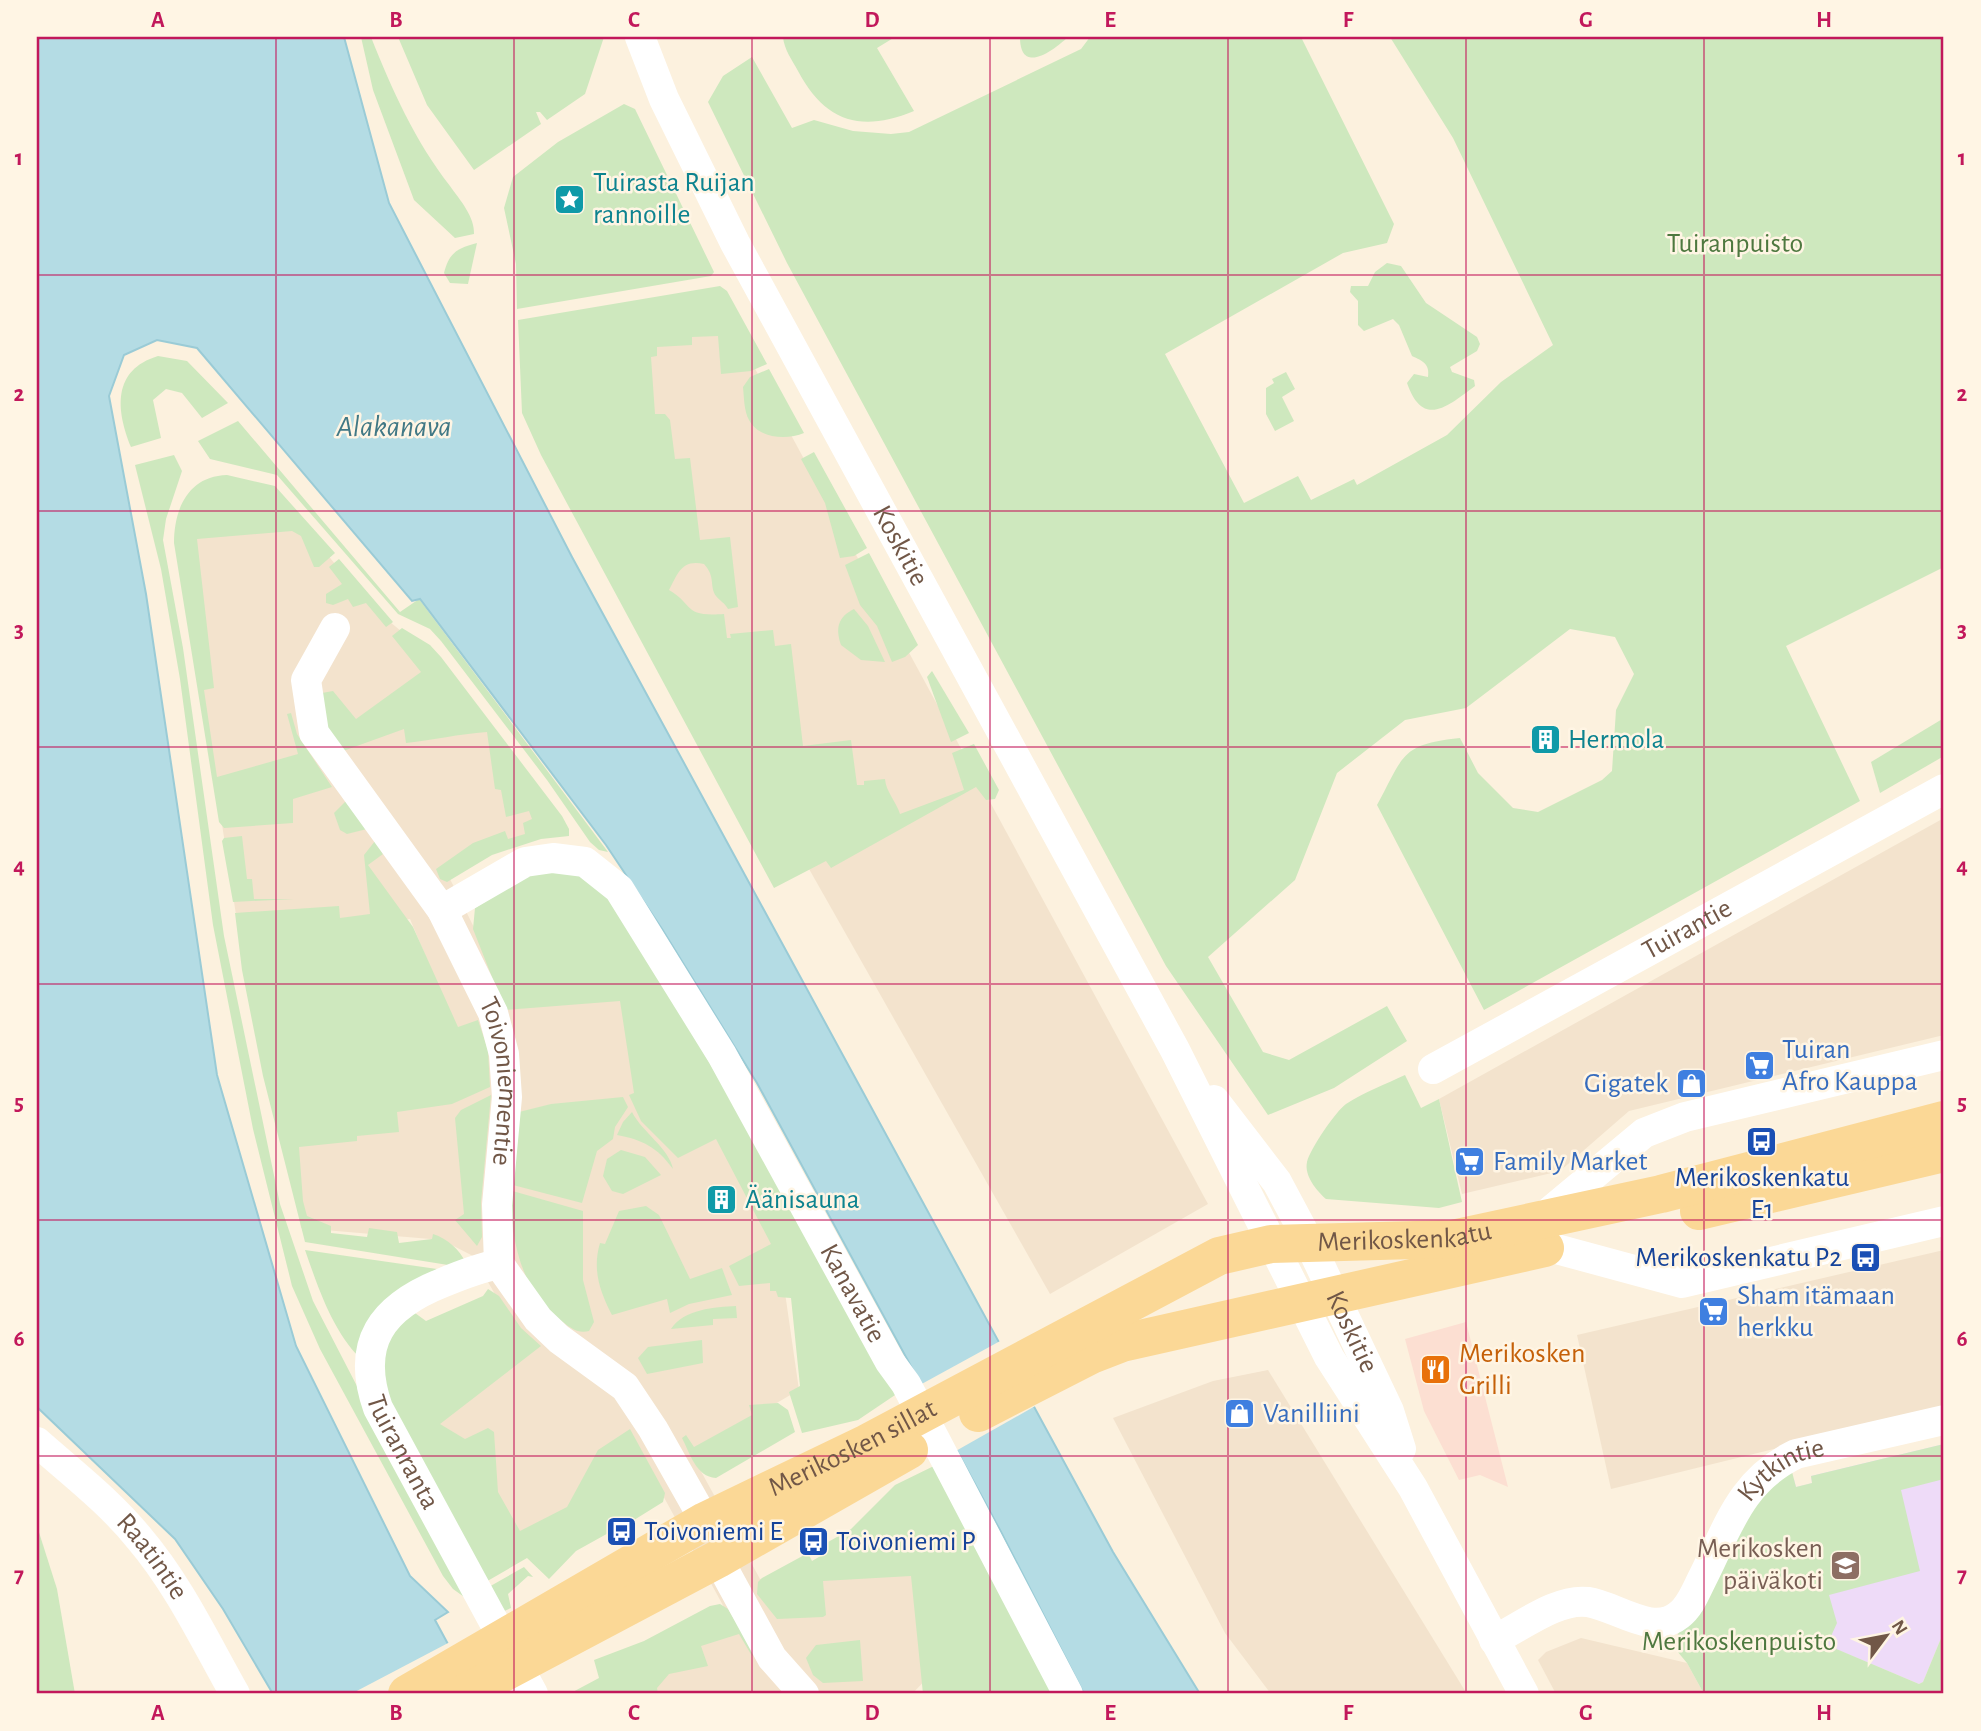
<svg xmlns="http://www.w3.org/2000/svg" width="1981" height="1731" font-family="'Alegreya Sans',sans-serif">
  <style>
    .residential { fill: #f3e3cd }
    .commercial { fill: #fcdfd2 }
    .education { fill: #eedbf8 }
    .green { fill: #cee8be }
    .water { fill: #b4dce4; stroke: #9acbd6; stroke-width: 2 }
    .pier { fill: #fcf1de }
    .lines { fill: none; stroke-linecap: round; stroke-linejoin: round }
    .street { stroke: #fff; stroke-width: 30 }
    .primary { stroke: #fbd896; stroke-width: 38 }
    .grid { fill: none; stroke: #c2185b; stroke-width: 2; stroke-opacity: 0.55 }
    .labels { text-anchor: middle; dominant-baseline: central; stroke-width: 5; stroke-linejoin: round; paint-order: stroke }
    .culture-label { font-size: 28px; fill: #0d838f; stroke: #fff5e4; text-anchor: start }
    .park-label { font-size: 28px; fill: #4e783f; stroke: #fff5e4 }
    .street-label { font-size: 28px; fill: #715747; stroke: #fff5e4 }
    .shop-label { font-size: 28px; fill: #366cbe; stroke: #fff5e4; text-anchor: start }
    .transit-label { font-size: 28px; fill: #164399; stroke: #fff5e4; text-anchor: start }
    .food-label { font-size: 28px; fill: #c56008; stroke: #fff5e4; text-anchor: start }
    .education-label { font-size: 28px; fill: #785e54; stroke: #fff5e4; text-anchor: end }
    .water-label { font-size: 30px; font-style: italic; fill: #417885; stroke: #fff5e4 }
    .neatline { fill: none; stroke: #c2185b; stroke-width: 2.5 }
    .grid-label { font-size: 23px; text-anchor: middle; font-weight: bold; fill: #c2185b }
  </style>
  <rect width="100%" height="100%" fill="#fcf1de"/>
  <g class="residential">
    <polygon points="720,304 1208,1204 1050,1294 538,391"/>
    <polygon points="278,494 366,602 443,666 551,804 541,835 490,852 450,879 508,996 640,991 777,1237 799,1390 691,1453 760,1579 816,1571 922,1564 932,1673 912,1694 636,1694 698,1643 737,1631 649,1470 513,1542 430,1415 526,1348 473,1256 442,1240 301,1228 277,1056 460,1038 410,919 239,934 201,689 182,508"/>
    <polygon points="1944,818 1944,1035 1629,1111 1560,1171 1462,1194 1439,1099"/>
    <polygon points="1944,1250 1944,1407 1611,1489 1577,1335"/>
    <polygon points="1268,1370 1467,1694 1271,1694 1225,1633 1113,1418 1213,1381"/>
    <polygon points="1581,1638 1687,1663 1704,1694 1556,1694 1538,1660 1546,1652"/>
  </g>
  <polygon class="commercial" points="1466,1322 1508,1487 1480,1475 1459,1480 1424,1411 1405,1339"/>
  <polygon class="education" points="1944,1444 1944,1631 1923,1682 1919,1684 1800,1634 1794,1479 1796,1487 1805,1485 1812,1483 1811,1476"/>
  <g class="green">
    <path d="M 361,37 L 371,37 C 392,90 415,141 450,186 C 460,200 475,217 474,234 L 455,238 L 414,200 L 373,90 Z"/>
    <polygon points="398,37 604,37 585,94 547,120 540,112 536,112 541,124 474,170 427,105"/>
    <path d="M 783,37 L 895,37 L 877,48 L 914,111 C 861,133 825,122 798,71 C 792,60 784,49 783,37 Z"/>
    <path d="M 1020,37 L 1068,37 C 1054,50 1020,76 1020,37 Z"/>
    <path d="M 1090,37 L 1301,37 L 1394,224 L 1387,243 L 1343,253 L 1165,354 L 1244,503 L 1298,476 L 1311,500 L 1354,479 L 1357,485 L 1447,435 L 1501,382 L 1553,345 L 1453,138 L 1390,37 L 1944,37 L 1944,567 L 1786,646 L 1860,801 L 1484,1010 L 1377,805 C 1404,756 1400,744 1460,738 L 1478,773 L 1513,808 L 1538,812 L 1602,780 L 1612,771 L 1616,710 L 1634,674 L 1615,637 L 1570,629 L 1466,708 L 1405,720 L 1337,773 L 1295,880 L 1208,957 L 1263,1052 L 1289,1060 L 1387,1006 L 1407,1041 L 1334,1088 L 1268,1115 L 1166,966 L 787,263 L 708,102 L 723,76 L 752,57 L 792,128 L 814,120 L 853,131 L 891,134 L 909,132 L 1081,49 Z"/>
    <polygon points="624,104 635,109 714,272 711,276 517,309 516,264 504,208 513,177 558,142"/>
    <path d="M 477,243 L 468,284 L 450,283 L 444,273 C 449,253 457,248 477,243 Z"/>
    <path d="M 1387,263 L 1401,266 L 1426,303 L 1477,337 L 1480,344 L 1477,351 L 1450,367 L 1452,372 L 1474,380 L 1475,386 C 1448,406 1423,429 1407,383 L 1414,374 L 1428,377 C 1430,364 1423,361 1412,356 L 1399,325 L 1393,319 L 1364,331 L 1358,325 L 1358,301 L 1350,292 L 1351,286 L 1368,286 L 1375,272 Z"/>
    <path d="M 720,286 L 727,291 L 767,364 L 751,371 L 721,374 L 718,336 L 692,337 L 692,345 L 657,347 L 657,356 L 651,357 L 655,414 L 665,414 L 670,420 L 675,459 L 690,458 L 700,540 L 730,537 L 738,607 L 728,609 C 725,603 720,601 716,596 C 709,586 716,577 704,564 C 681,559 678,574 669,590 C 695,605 682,617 724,614 L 727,638 L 731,638 L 730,634 L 773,630 L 775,646 L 791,644 L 803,746 L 851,740 L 857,785 L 864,785 L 864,781 L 885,779 C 886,792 896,801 900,814 L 964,790 L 952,753 L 974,744 L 999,790 L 995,799 L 986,800 L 976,787 L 831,868 L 826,861 L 774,888 L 541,455 L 522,413 L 518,320 Z"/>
    <path d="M 158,356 L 187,361 L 228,403 L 202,418 L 182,393 L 166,389 L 153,400 L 161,438 L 131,447 C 116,410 112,370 158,356 Z"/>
    <path d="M 769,369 L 804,433 C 787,440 759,439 749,420 C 744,411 744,397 743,387 L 750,377 Z"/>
    <polygon points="1286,372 1295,389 1282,397 1294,421 1275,431 1266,414 1266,388 1274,383 1272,379"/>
    <polygon points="238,421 400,612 419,599 608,852 599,850 590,842 547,780 441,641 430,629 398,614 277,475 210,459 198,441"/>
    <polygon points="814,452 867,548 854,556 840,558 825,503 801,459"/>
    <polygon points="174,455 182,471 166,519 163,540 183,648 224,936 280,1204 313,1301 467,1599 453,1589 443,1576 320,1349 292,1286 253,1129 213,925 180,679 161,569 135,465"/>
    <path d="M 227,475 L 275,486 L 335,553 L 319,567 L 314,567 L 301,536 L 292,531 L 197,539 L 214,688 L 204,690 L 217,777 L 298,754 L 287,714 L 291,713 L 297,734 L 332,787 L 293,799 L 293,823 L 224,828 L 219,822 L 174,543 C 174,508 189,476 227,475 Z"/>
    <polygon points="869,553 918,645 905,657 892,662 877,626 860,605 845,565"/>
    <polygon points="339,559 393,622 386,627 366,603 353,607 348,599 333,605 326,603 326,594 342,584 329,567"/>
    <path d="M 854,609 L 868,626 L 885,662 L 861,660 L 841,645 C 835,628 838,617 854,609 Z"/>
    <path d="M 402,628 L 430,645 L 441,657 L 562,816 L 569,829 L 569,836 L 541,839 L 492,855 L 447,882 L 440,879 L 436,869 L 473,843 L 505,831 L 508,839 L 525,834 L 523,823 L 532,819 L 529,811 L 506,817 L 501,790 L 495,789 L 487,732 C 458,734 434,740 406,743 L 404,729 L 343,751 L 323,721 L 322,693 L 333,691 L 356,719 L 421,672 L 392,636 Z"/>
    <polygon points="932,671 969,733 951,742 927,677"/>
    <polygon points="1944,718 1944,756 1880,793 1871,762"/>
    <polygon points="346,801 367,829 347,834 340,830 334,813"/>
    <polygon points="242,836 247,879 252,879 254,899 294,899 233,902 222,841 224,838"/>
    <path d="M 375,841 L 383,854 L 368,865 L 413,927 L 458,1027 L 478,1020 L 488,1050 L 490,1087 L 452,1104 L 397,1112 L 399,1132 L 357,1136 L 357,1141 L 299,1147 L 303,1201 L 307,1216 L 331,1226 L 331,1233 L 367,1237 L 369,1228 L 397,1232 L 399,1243 L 432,1239 L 433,1234 C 448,1239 459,1249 466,1263 L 448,1265 L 305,1242 L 263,1076 L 242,970 L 235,913 L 339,906 L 340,918 L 370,914 L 364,855 Z"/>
    <polygon points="538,869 572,870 606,893 639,942 901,1391 858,1420 802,1433 789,1392 800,1386 791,1298 778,1297 776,1291 770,1291 770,1283 739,1286 729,1266 771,1244 716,1139 678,1158 641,1121 629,1095 634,1093 620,1001 505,1010 473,929 475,908"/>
    <path d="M 1405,1075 L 1421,1108 L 1439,1099 L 1462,1202 L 1439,1208 L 1326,1199 C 1317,1191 1304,1176 1307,1162 C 1310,1149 1336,1111 1346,1104 C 1364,1092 1386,1084 1405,1075 Z"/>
    <polygon points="491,1095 481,1202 482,1237 477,1246 455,1220 464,1214 455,1118 461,1110"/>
    <polygon points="623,1097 628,1107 615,1127 613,1139 597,1151 582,1203 509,1184 519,1112 551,1104"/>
    <path d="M 632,1112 C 642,1132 669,1148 673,1169 C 657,1147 643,1140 617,1135 L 623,1122 Z"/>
    <polygon points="621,1150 645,1157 661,1175 623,1194 612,1191 603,1176 607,1159"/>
    <path d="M 509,1190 L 583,1211 L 583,1280 L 594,1322 L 589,1331 C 577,1334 569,1327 559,1319 C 519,1288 512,1238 509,1190 Z"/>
    <path d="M 646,1206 L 659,1215 L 690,1279 L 722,1268 L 732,1295 L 689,1304 L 670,1313 L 667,1299 L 612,1315 C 600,1292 592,1270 600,1243 L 605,1244 L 619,1211 Z"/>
    <path d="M 305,1250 L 437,1269 L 360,1358 C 332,1330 318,1287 305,1250 Z"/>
    <polygon points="488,1289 499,1296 521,1328 541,1346 440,1424 465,1439 488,1428 494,1432 498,1492 520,1531 567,1507 598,1450 630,1429 665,1493 663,1502 626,1525 623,1520 611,1527 612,1531 576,1551 549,1579 527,1558 484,1583 387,1405 378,1367 390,1328 415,1313 426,1321 483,1296"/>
    <path d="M 736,1306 L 737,1318 L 713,1319 L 713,1325 L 671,1329 C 684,1309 715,1307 736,1306 Z"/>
    <polygon points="702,1340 703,1363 647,1374 638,1358 648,1347"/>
    <path d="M 778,1403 L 788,1410 L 795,1432 L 716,1478 C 696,1477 690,1453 682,1438 L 686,1435 L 694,1447 L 752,1415 L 749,1405 Z"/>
    <polygon points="1944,1444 1944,1479 1901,1490 1920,1571 1829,1595 1837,1623 1827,1645 1919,1684 1923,1682 1944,1631 1944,1694 1704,1694 1687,1663 1672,1645 1747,1508 1791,1468 1796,1487 1812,1483 1811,1476"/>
    <polygon points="942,1462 1057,1694 923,1694 911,1576 823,1581 826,1615 823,1617 777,1619 757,1594 758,1582 762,1578 808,1553 812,1561 824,1554 821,1546 851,1529 895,1485"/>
    <polygon points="37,1526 57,1589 75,1694 37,1694"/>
    <polygon points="524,1567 533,1577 528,1576 508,1594 511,1608 500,1613 487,1588"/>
    <polygon points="720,1604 728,1609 755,1654 752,1656 739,1634 701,1646 708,1666 669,1674 657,1688 658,1694 569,1694 599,1678 594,1660 644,1641 710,1606"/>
    <polygon points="860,1640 863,1681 823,1683 813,1675 806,1658 816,1645"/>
  </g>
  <polygon class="water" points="37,37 344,37 389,203 572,557 1113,1552 1200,1694 1084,1694 1000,1530 757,1083 662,929 606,845 420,599 412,601 197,348 157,340 124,355 109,396 146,594 217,1075 296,1346 410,1576 448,1612 435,1620 475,1694 273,1694 223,1609 175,1539 37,1407"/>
  <g class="pier">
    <polygon points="1002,1340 1037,1405 954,1452 918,1386"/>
    <polygon points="450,1642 479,1694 351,1694"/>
  </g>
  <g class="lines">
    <g class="street">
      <path id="s1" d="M 640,37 L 664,99 L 735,243 L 1175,1050 L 1329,1357 L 1413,1488 L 1524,1694"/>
      <path id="s2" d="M 335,628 L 306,680 L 314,733 L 442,910 L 493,1013 L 504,1054 L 507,1097 L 497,1205 L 499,1264 L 538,1319 L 559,1339 L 625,1387 L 653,1429 L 705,1521"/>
      <path id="s3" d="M 442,910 L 525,862 L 553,858 L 585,862 L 619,889 L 722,1055 L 890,1362 L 906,1384 L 1068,1694"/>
      <path id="s4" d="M 1433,1069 L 1944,789"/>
      <path id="s5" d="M 1214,1100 L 1277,1182 L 1309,1242 L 1389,1411 L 1401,1449"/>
      <polyline points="1542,1218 1644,1133 1685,1117 1944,1055"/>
      <polyline points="1549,1247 1682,1283 1944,1221"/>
      <path id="s6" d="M 499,1264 C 479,1268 461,1275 442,1283 C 382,1307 355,1343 378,1408 L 533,1694"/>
      <path id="s7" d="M 37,1442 C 72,1473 110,1502 139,1538 C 179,1585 205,1641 235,1694"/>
      <polyline points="718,1559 772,1658 804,1694"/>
      <path id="s8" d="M 1494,1640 C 1521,1627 1557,1598 1588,1602 C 1616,1606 1653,1637 1679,1615 C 1690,1607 1696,1591 1702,1579 C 1728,1528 1740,1481 1796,1454 L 1944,1420"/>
    </g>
    <g class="primary">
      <polyline points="1699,1211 1944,1153"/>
      <polyline points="978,1413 1091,1355 1122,1343 1545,1248"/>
      <path id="s9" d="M 407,1694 L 705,1521 L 867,1443 L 1219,1256 L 1271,1244 L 1452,1239 L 1661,1194 L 1944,1120"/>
      <polyline points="463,1694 718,1559 909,1450"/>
    </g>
  </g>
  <path class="grid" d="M 276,37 L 276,1694M 514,37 L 514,1694M 752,37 L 752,1694M 990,37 L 990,1694M 1228,37 L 1228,1694M 1466,37 L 1466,1694M 1704,37 L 1704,1694M 37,275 L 1944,275M 37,511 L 1944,511M 37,747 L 1944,747M 37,984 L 1944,984M 37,1220 L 1944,1220M 37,1456 L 1944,1456"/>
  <defs>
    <symbol id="sight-square" viewBox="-11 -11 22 22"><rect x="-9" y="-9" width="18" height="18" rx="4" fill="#0f9aa8" stroke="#fff5e4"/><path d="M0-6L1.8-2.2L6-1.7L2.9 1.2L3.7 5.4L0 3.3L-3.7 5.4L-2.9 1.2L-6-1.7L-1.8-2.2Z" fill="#fff"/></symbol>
    <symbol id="building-square" viewBox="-11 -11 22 22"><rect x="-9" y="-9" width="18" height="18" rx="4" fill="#0f9aa8" stroke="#fff5e4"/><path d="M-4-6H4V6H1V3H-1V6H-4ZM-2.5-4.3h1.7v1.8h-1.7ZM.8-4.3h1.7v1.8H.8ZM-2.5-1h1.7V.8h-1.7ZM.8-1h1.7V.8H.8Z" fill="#fff"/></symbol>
    <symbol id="supermarket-square" viewBox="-11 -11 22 22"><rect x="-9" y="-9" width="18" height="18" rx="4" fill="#3f7fe0" stroke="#fff5e4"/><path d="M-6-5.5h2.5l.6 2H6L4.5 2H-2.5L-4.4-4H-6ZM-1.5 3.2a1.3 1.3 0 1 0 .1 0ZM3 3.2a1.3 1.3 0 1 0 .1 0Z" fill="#fff"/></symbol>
    <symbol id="shop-square" viewBox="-11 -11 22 22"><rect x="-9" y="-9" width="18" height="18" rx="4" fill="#3f7fe0" stroke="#fff5e4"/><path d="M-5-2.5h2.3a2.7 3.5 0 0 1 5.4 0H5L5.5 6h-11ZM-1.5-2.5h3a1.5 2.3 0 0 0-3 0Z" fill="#fff"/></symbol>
    <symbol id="bus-square" viewBox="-11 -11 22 22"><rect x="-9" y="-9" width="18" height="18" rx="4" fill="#1a4fb4" stroke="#fff5e4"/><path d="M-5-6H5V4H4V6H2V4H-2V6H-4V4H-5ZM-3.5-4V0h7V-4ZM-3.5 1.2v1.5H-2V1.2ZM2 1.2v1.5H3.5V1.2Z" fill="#fff"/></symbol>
    <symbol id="restaurant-square" viewBox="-11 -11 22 22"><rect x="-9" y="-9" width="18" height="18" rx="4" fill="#e8710a" stroke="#fff5e4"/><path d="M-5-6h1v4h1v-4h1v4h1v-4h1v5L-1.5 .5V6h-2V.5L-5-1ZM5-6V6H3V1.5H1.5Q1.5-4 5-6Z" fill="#fff"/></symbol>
    <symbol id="school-square" viewBox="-11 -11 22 22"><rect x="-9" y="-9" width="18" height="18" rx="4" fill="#8d6e63" stroke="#fff5e4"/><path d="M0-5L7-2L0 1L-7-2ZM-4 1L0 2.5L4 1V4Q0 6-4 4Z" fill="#fff"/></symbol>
  </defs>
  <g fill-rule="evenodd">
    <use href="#sight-square" x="552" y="182" width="35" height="35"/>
    <use href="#building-square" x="1528" y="722" width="35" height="35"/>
    <use href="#supermarket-square" x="1742" y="1048" width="35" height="35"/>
    <use href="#shop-square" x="1674" y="1066" width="35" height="35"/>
    <use href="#bus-square" x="1744" y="1124" width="35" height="35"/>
    <use href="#supermarket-square" x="1452" y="1144" width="35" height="35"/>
    <use href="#building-square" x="704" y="1182" width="35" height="35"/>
    <use href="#bus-square" x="1848" y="1240" width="35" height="35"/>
    <use href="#supermarket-square" x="1696" y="1294" width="35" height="35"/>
    <use href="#restaurant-square" x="1418" y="1352" width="35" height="35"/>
    <use href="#shop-square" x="1222" y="1396" width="35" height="35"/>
    <use href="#bus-square" x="604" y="1514" width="35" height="35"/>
    <use href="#bus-square" x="796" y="1524" width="35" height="35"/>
    <use href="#school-square" x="1828" y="1548" width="35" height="35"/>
  </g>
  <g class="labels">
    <g class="culture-label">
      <text x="593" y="183">Tuirasta Ruijan<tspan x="593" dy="32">rannoille</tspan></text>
      <text x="1568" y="740">Hermola</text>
      <text x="745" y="1200">Äänisauna</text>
    </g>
    <g class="park-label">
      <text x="1735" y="244">Tuiranpuisto</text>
      <text x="1739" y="1642">Merikoskenpuisto</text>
    </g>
    <g class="street-label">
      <text stroke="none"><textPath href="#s1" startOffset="572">Koskitie</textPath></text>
      <text stroke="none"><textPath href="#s4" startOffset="290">Tuirantie</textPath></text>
      <text stroke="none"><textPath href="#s2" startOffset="516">Toivoniementie</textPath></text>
      <text stroke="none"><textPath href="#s9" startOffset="1110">Merikoskenkatu</textPath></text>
      <text stroke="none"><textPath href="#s3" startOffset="667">Kanavatie</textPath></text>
      <text stroke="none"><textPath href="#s5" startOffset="271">Koskitie</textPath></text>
      <text stroke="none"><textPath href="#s9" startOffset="509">Merikosken sillat</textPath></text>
      <text stroke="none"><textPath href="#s6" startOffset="271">Tuiranranta</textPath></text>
      <text stroke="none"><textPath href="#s8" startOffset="382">Kytkintie</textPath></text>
      <text stroke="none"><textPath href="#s7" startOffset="163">Raatintie</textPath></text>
    </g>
    <g class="shop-label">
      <text x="1782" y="1050">Tuiran<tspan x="1782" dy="32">Afro Kauppa</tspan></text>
      <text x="1668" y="1084" text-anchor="end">Gigatek</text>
      <text x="1493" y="1162">Family Market</text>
      <text x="1737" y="1296">Sham itämaan<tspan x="1737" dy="32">herkku</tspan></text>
      <text x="1263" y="1414">Vanilliini</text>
    </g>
    <g class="transit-label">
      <text x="1762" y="1178" text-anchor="middle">Merikoskenkatu<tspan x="1762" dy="32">E1</tspan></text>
      <text x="1842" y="1258" text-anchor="end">Merikoskenkatu P2</text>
      <text x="644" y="1532">Toivoniemi E</text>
      <text x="836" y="1542">Toivoniemi P</text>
    </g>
    <g class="food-label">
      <text x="1459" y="1354">Merikosken<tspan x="1459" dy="32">Grilli</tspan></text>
    </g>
    <g class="education-label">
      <text x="1823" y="1549">Merikosken<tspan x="1823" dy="32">päiväkoti</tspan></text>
    </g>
    <g class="water-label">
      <text x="394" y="427">Alakanava</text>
    </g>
  </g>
  <rect width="1981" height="1731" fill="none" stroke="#fff5e4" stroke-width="77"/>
  <g transform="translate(1886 1636) rotate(58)" stroke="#fff5e4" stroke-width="5" paint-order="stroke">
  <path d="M0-5L12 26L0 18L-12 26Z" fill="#715747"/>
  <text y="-10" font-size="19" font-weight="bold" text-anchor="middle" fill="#715747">N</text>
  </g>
  <rect x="38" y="38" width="1904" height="1654" class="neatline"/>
  <g class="grid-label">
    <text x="158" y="27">A</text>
    <text x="396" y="27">B</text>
    <text x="634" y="27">C</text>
    <text x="872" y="27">D</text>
    <text x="1110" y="27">E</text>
    <text x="1348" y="27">F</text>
    <text x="1586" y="27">G</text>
    <text x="1824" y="27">H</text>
    <text x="19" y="165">1</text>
    <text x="1962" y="165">1</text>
    <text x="19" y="401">2</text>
    <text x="1962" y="401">2</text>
    <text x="19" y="637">3</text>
    <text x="1962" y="637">3</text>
    <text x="19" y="873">4</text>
    <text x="1962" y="873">4</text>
    <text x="19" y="1110">5</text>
    <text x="1962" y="1110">5</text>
    <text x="19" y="1346">6</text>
    <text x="1962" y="1346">6</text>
    <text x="19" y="1582">7</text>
    <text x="1962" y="1582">7</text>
    <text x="158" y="1720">A</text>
    <text x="396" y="1720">B</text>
    <text x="634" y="1720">C</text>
    <text x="872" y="1720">D</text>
    <text x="1110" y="1720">E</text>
    <text x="1348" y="1720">F</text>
    <text x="1586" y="1720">G</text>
    <text x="1824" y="1720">H</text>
  </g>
</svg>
